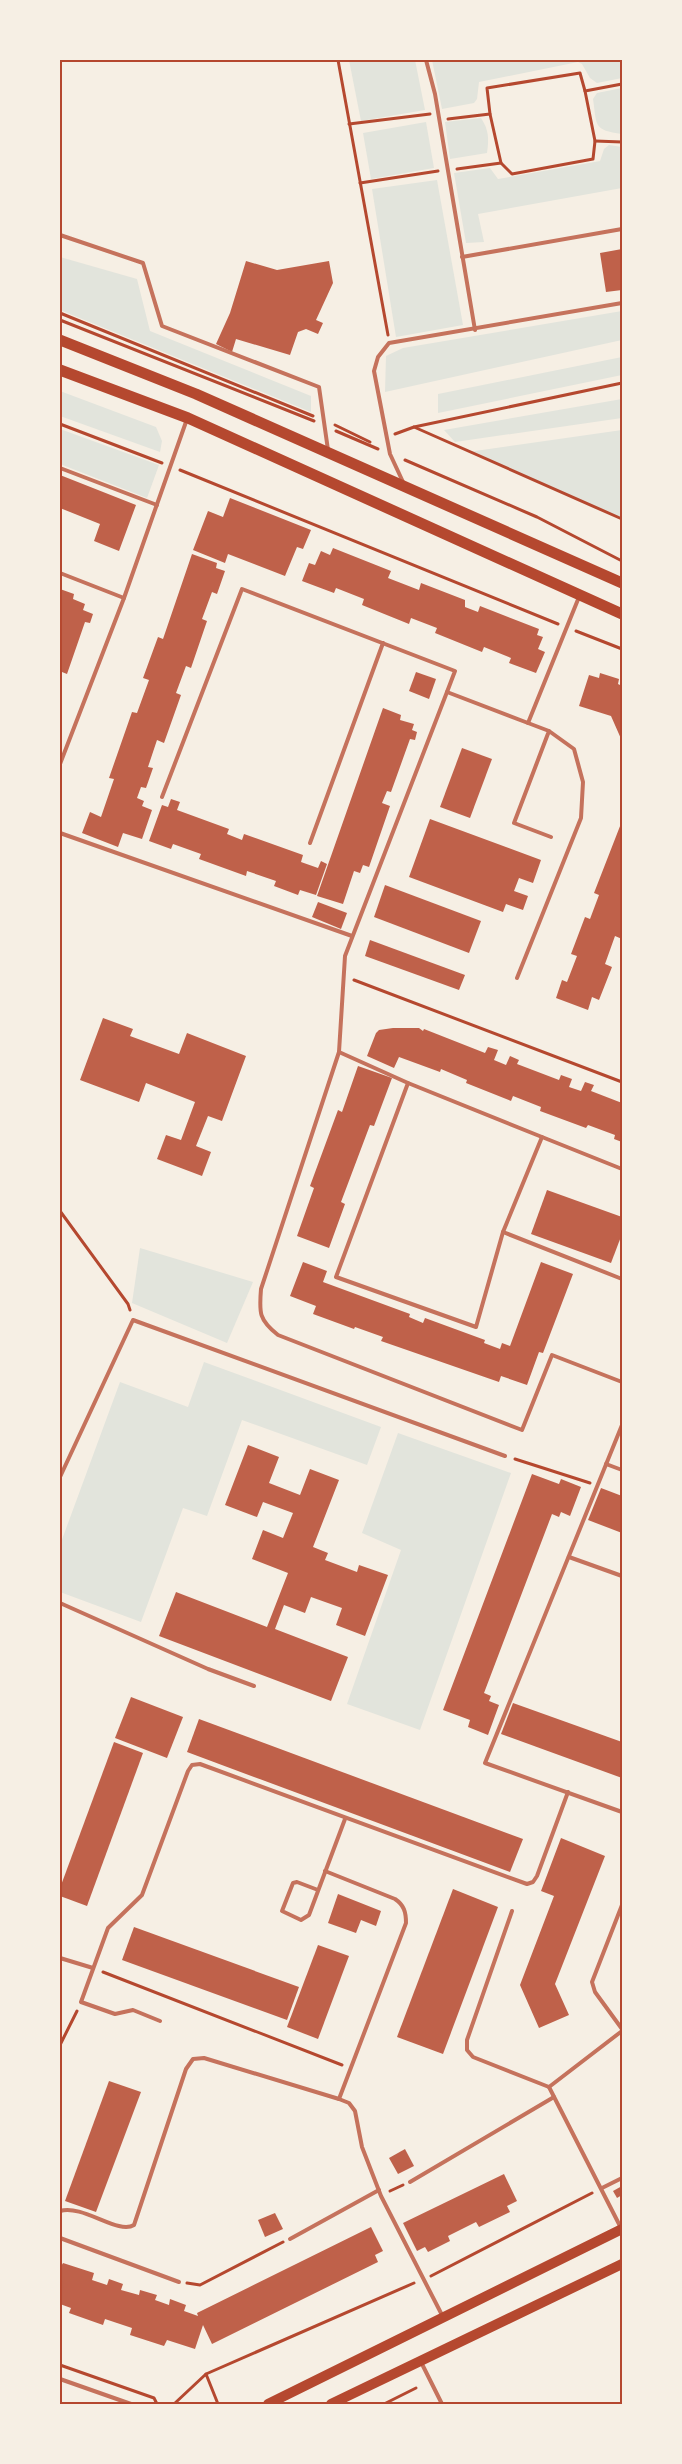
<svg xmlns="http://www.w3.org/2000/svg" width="682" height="2464" font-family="Commissioner,sans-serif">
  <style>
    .green { fill: #e2e4dc }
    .building { fill: #bf614a }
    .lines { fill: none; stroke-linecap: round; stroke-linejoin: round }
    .path { stroke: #b5482f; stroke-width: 3 }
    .service { stroke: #c5725c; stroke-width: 4 }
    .secondary { stroke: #b5482f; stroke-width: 10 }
    .primary { stroke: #b5482f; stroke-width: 11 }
    .neatline { fill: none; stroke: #b5482f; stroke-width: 2 }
  </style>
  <rect width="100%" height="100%" fill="#f6efe4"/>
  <g class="green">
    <polygon points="349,60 415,60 425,110 361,121"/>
    <polygon points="432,60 622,60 622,78 597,83 590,78 582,64 578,62 479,82 477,99 474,103 442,109"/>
    <path d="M 622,88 L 622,134 C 593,130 597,126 593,99 L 597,93 Z"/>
    <path d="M 481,118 C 489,130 489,139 487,153 L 450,159 L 445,122 Z"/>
    <polygon points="426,122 434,168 371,179 363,133"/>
    <polygon points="609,145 622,147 622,188 478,214 484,242 466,243 454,173 490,168 498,179 600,161 604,149"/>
    <polygon points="437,180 463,325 396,337 372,189"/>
    <polygon points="60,257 137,279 150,331 311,396 311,412 60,310"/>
    <polygon points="622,311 622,340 385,392 386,356 403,348"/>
    <polygon points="622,357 622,375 438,413 438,394"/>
    <polygon points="60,391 156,427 162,441 160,452 60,416"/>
    <polygon points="622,399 622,418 455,442 444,430"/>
    <polygon points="60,429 159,465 147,498 60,464"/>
    <polygon points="622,430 622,518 468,452"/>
    <polygon points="140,1248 253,1282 227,1343 132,1303"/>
    <polygon points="204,1362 381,1427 367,1465 242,1420 207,1516 183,1508 141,1622 60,1592 60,1545 120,1382 188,1407"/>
    <polygon points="398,1433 511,1473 420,1730 347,1704 401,1550 362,1533"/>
  </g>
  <g class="building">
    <polygon points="622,249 622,290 606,292 600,253"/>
    <polygon points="246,261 277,270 329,261 333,283 316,320 323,323 318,334 306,329 298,332 290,355 236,339 232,352 216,344 230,313"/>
    <polygon points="60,475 136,505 119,551 94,541 100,524 60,508"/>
    <polygon points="230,498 311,530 303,549 297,547 285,576 228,554 225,563 193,550 208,511 223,517"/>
    <polygon points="333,548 391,571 388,578 419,590 421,583 465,600 465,607 478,612 480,606 539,629 537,635 543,637 538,649 545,652 536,673 509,663 511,658 484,647 482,652 435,633 437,628 411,618 409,624 362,605 364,599 336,588 334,593 302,581 309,563 315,565 321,551 330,555"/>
    <polygon points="192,554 217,563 216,568 225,571 217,594 212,592 202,619 207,621 191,668 186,666 176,693 181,695 164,743 157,740 148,767 153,768 146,788 141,787 137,798 144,801 142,806 152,810 142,839 123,833 118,847 82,833 90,812 101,817 114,779 109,778 132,712 137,713 149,680 143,678 158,637 163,639"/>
    <polygon points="60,589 74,594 73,599 85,604 83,610 93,614 90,623 85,622 67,674 62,672 60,677"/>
    <polygon points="416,672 436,679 429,699 409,691"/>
    <polygon points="600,673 619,679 618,684 622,686 622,741 611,716 579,706 589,675 599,678"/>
    <polygon points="383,708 401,715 400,720 414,724 412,730 417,732 415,740 410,739 391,792 387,791 382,803 390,806 369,867 363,865 360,873 354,871 343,904 317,896"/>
    <polygon points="462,748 492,759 470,818 440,807"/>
    <polygon points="171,799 180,802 177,810 229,829 227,834 242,840 244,834 303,855 301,862 318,868 321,861 327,864 316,895 300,890 298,895 274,886 276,881 247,871 246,876 199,859 201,854 173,844 171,849 149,841 162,805 168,807"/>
    <polygon points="430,819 541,860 533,883 519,878 514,891 528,896 523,910 506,904 503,912 409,877"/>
    <polygon points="622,821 622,939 615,936 605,964 612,967 599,1000 592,997 588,1010 556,998 562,980 567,982 577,956 571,954 585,917 590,919 599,895 594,893"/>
    <polygon points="385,885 481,921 469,953 374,917"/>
    <polygon points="318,902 347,913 341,929 312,917"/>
    <polygon points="370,940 465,975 459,990 365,956"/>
    <polygon points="103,1018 133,1029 130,1036 179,1054 187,1033 246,1056 222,1121 208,1116 196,1146 211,1152 202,1176 157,1159 166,1135 181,1140 195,1102 146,1083 139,1102 80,1080"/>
    <polygon points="393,1028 419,1028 423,1031 424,1029 485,1053 488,1047 498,1050 494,1060 506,1065 510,1056 519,1060 517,1064 559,1080 561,1075 572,1079 569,1087 581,1091 585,1082 594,1085 591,1091 622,1103 622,1142 614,1139 615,1135 588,1125 586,1128 540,1111 541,1107 513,1096 511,1101 466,1083 467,1080 441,1069 440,1072 399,1057 394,1068 367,1056 376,1033 379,1030"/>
    <polygon points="358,1066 392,1078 374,1126 370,1125 341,1202 345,1204 329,1248 297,1236 314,1188 310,1186 338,1110 342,1112"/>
    <polygon points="547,1190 622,1217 622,1234 611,1263 531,1234"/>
    <polygon points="303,1262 327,1271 323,1282 410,1314 409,1317 423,1323 425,1318 485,1340 484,1343 500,1349 502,1343 510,1346 541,1262 573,1274 543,1353 539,1352 527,1385 501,1376 499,1382 381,1341 383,1337 355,1327 354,1329 313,1314 316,1306 290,1296"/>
    <polygon points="248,1445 279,1457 269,1483 300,1495 310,1469 339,1480 313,1547 328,1553 325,1560 357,1572 359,1565 388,1575 365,1636 336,1625 342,1608 311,1597 305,1613 284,1605 275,1629 348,1657 331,1701 159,1636 176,1592 267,1627 288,1573 252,1559 263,1530 283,1538 293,1513 263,1502 257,1517 225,1505"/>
    <polygon points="532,1474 559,1484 561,1479 581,1487 570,1516 561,1512 559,1517 552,1514 484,1693 491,1696 489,1701 499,1705 488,1735 468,1727 470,1720 443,1710"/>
    <polygon points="601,1488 622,1496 622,1533 588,1520"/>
    <polygon points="131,1697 183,1717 167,1758 115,1738"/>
    <polygon points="513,1703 622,1742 622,1778 501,1734"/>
    <polygon points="199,1719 523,1839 510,1872 187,1752"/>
    <polygon points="114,1742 143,1753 87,1906 60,1896 60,1888"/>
    <polygon points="561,1838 605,1856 555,1984 569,2015 539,2028 520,1985 554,1896 541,1891"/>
    <polygon points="453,1889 498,1907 443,2054 397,2037"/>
    <polygon points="338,1894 381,1911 376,1926 361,1920 356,1933 328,1923"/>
    <polygon points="134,1927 299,1987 287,2020 122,1960"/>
    <polygon points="318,1945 349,1956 318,2039 287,2027"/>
    <polygon points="109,2081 141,2092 96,2212 65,2201"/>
    <polygon points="405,2149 414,2166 398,2174 389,2158"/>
    <polygon points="504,2174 517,2201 507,2206 510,2212 479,2227 476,2222 448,2236 450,2241 428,2252 425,2247 417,2251 403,2223"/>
    <polygon points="622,2186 622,2195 617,2198 613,2191"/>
    <polygon points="275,2213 283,2229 265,2237 258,2220"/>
    <polygon points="371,2227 383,2251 375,2255 378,2262 212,2344 203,2325 195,2349 167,2340 164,2346 130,2335 132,2328 105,2319 103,2325 69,2313 71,2308 60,2304 60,2268 63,2263 94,2273 92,2280 107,2285 109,2279 123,2284 121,2290 139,2295 140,2290 157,2295 155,2300 169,2305 170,2299 186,2305 184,2311 198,2316 197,2313"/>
  </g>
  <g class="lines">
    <g class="path">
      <polyline points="338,60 388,335"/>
      <polyline points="490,114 501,163 512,174 593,159 595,141 585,91"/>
      <polyline points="448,119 490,114 487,88 580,73 585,91 622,84"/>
      <polyline points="349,124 430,114"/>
      <polyline points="595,141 622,142"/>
      <polyline points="457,169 501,163"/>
      <polyline points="360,183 438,171"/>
      <polyline points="60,313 313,416"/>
      <polyline points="60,320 314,421"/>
      <polyline points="60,424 162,463"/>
      <polyline points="335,425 370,442"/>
      <polyline points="414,427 622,519"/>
      <polyline points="336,431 378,449"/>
      <polyline points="395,434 414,427 622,383"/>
      <polyline points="405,460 537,517 622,561"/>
      <polyline points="180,470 558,624"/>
      <polyline points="576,631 622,649"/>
      <polyline points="354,980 622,1082"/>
      <polyline points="60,1211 128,1304 130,1310"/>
      <polyline points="515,1459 590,1483"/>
      <polyline points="103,1972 342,2065"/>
      <polyline points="60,2045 77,2011"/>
      <polyline points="390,2191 403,2185"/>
      <polyline points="431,2276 592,2193"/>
      <polyline points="187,2283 200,2285 283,2242"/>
      <polyline points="60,2365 154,2398 157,2404"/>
      <polyline points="206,2374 414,2283"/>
      <polyline points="174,2404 206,2374 218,2404"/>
      <polyline points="384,2404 416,2388"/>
    </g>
    <g class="service">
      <polyline points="426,60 435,94 475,330"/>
      <polyline points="60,235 143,263 162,326 319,387 328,450"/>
      <polyline points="462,257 622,229"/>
      <polyline points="60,468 157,505"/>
      <polyline points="403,482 390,454 374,371 378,357 389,343 622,303"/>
      <polyline points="60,573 124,598"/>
      <path d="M 579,597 L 528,723 L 447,692 L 345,956 L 339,1052 L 261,1289 C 259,1313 259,1320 278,1335 L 522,1430 L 552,1355 L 622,1382"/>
      <polyline points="528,723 549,731 514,823 551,837"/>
      <polyline points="60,764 124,598 187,419"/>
      <polyline points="162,797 242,589 455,671 447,692"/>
      <polyline points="60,833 352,936"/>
      <polyline points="310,843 383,643"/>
      <polyline points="517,978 581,818 583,782 574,749 549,731"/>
      <polyline points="339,1052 408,1083 336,1277 476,1327 503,1232 542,1137 622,1169"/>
      <polyline points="408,1083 542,1137"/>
      <polyline points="503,1232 622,1279"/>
      <polyline points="622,1425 485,1763 622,1812"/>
      <polyline points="606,1464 622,1470"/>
      <polyline points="60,1477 133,1320 505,1456"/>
      <polyline points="569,1557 622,1576"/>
      <polyline points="60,1603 208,1669 254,1686"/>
      <path d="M 325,1871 L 395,1899 C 404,1905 406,1912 406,1923 L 339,2099 L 349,2103 L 355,2111 L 362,2147 L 381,2196 L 443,2317"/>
      <polyline points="318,1890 297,1882 293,1883 282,1911 301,1920 309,1915 345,1819"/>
      <polyline points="622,1905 592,1982 595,1992 622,2029"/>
      <polyline points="512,1911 467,2040 467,2050 473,2057 549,2087 621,2228"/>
      <polyline points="60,1958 93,1968"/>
      <polyline points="160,2021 133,2010 115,2014 81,2002 108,1928 142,1895 188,1771 192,1765 200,1764 527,1884 533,1882 537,1876 568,1792"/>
      <polyline points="549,2087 622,2031"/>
      <polyline points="410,2182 554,2097"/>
      <polyline points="602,2188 622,2178"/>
      <path d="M 60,2211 C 83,2204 118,2235 134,2225 L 186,2069 L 193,2059 L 204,2058 L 339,2099"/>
      <polyline points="60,2238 179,2282"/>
      <polyline points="290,2239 379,2190"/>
      <polyline points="421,2362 442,2404"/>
      <polyline points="60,2379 131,2404"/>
    </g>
    <g class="secondary">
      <polyline points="268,2404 622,2229"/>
      <polyline points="331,2404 622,2264"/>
    </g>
    <g class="primary">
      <polyline points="60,340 196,394 622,583"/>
      <polyline points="60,370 188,418 622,614"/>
    </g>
  </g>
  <rect width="682" height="2464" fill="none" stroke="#f6efe4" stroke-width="122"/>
  <rect x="61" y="61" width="560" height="2342" class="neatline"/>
</svg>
